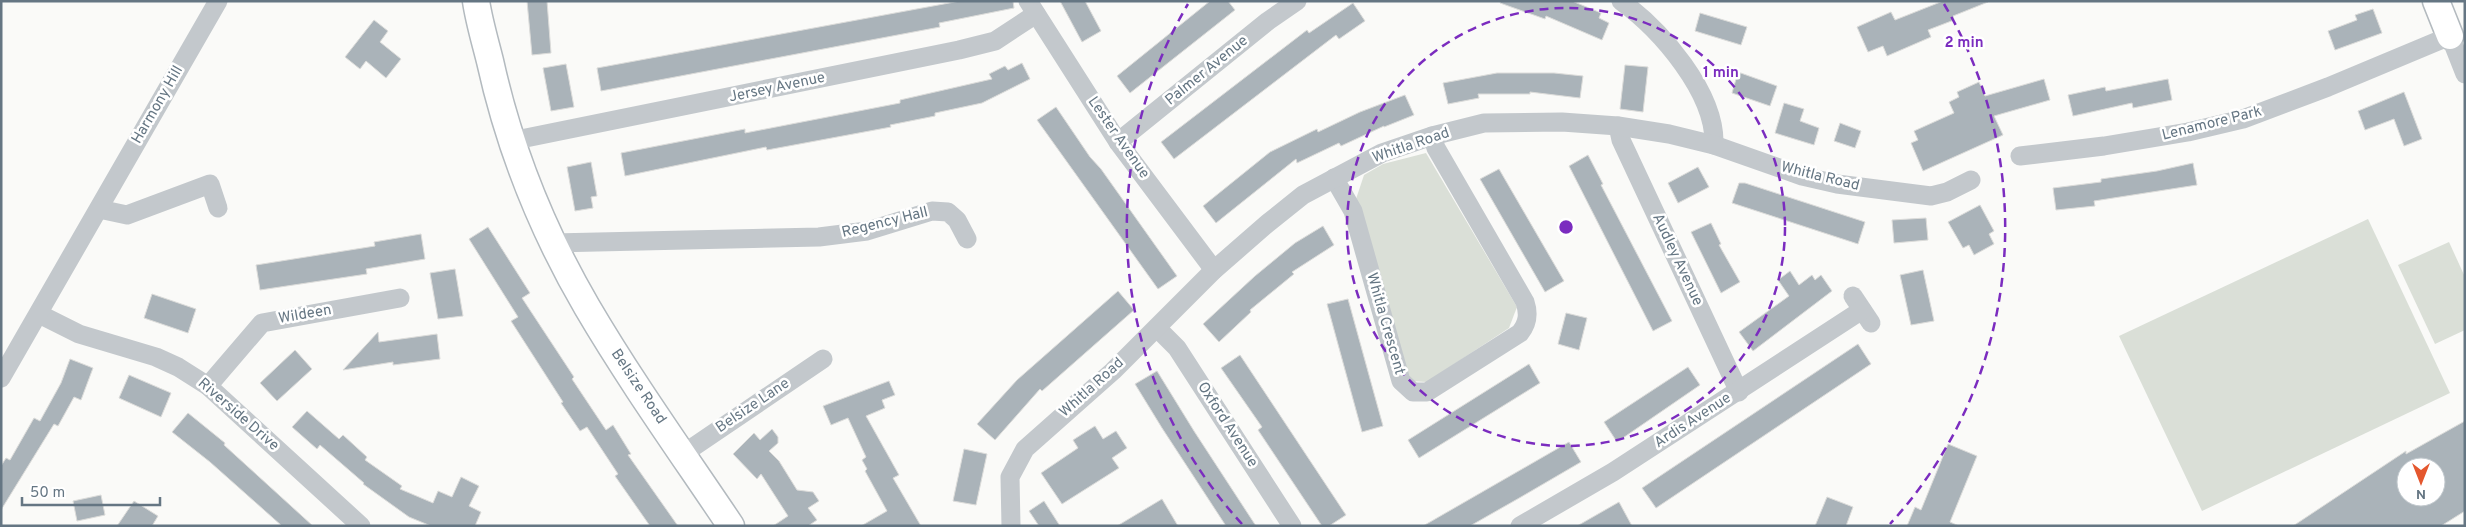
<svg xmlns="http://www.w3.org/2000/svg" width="2466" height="527" font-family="Overpass,sans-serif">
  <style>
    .green { fill: #dadfd7 }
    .building { fill: #aab3b9; stroke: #dcdcda; fill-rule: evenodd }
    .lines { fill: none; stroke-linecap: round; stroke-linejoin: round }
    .secondary-casing { stroke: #b3babf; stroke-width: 29 }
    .street { stroke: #c3c8cc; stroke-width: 19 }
    .secondary { stroke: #fff; stroke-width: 26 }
    .ring { fill: none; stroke: #7b2cbf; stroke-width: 2.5; stroke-dasharray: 9 6 }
    .labels { text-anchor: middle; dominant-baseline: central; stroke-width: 5; stroke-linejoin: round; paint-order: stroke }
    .street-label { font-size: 15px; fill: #657683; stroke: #fff }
    .centre { fill: #7b2cbf; stroke: #fff; stroke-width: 2.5 }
    .ring-label { font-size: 15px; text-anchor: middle; font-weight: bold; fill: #7b2cbf; stroke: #fff; stroke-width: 5; stroke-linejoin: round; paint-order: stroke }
  </style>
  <rect width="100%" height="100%" fill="#fafaf8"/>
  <g class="green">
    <polygon points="1426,153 1517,307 1509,328 1427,382 1410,381 1355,202 1364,175 1383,164"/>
    <polygon points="2368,219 2450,393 2202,511 2119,336"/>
    <polygon points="2449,242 2465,277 2465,330 2435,344 2398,265"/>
  </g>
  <g class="building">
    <polygon points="527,1 547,1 551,53 532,55"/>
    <polygon points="960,1 1013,1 1014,8 939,23 940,27 924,30 601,91 597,68"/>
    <polygon points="1060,1 1085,1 1101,31 1082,42"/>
    <polygon points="1210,1 1228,1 1235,10 1130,93 1117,76"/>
    <polygon points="1501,1 1572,1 1601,13 1599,18 1609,23 1602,40 1546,16 1545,19 1500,3"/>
    <polygon points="1943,1 1988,2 1953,16 1954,20 1928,30 1931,37 1887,56 1883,46 1868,52 1857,27 1891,12 1895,20"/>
    <polygon points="1353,3 1365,21 1339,39 1336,35 1174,159 1161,142 1307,30 1309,33"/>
    <polygon points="2373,9 2382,33 2335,50 2328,31 2357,20 2355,15"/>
    <polygon points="1700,13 1747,27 1741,45 1695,31"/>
    <polygon points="374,20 388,31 380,42 401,59 386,78 366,61 360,69 345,57"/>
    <polygon points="1022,63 1030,79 982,103 935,113 935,116 890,125 891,127 767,150 766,147 625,176 621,153 745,129 745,133 900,103 900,100 992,79 989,74 1005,66 1008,70"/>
    <polygon points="566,64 574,107 551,111 543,68"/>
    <polygon points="1625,65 1648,67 1643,112 1620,109"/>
    <polygon points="1738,72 1777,86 1770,106 1732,93"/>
    <polygon points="1497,73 1554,73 1583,76 1580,98 1530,92 1530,94 1478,94 1479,98 1448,104 1443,83"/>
    <polygon points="2044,79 2050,100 1994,116 2003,135 1923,171 1911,143 1918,140 1914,131 1954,113 1949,102 1959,97 1957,92 1979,82 1985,96"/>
    <polygon points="2168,79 2172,100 2133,108 2132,103 2073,116 2068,95 2105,87 2106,91"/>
    <polygon points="2404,92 2422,139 2404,146 2394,119 2365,130 2358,111"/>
    <polygon points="1405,95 1414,115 1384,127 1384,126 1341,146 1339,143 1297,163 1296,159 1216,223 1203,206 1270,152 1317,129 1318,132 1360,112"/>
    <polygon points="1784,103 1804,109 1800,121 1819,128 1814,145 1775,133"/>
    <polygon points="1056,107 1090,157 1101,169 1177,276 1158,289 1037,120"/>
    <polygon points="1840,123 1861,131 1855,148 1834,141"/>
    <polygon points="1588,155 1603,184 1601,185 1672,321 1653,331 1569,166"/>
    <polygon points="591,162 597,196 591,197 593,208 575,211 567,167"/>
    <polygon points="2193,163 2197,185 2094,201 2095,206 2056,210 2053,188 2101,182 2101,179 2157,171"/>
    <polygon points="1698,167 1709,187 1678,203 1668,183"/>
    <polygon points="1499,169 1564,281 1545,292 1480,179"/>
    <polygon points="1739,183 1745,183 1865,222 1858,244 1732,203"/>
    <polygon points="1980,205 1994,231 1989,234 1994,244 1974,255 1969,245 1963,248 1948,222"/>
    <polygon points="1926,218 1928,240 1894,243 1892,220"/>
    <polygon points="1711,223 1721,244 1719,245 1740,282 1721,293 1691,232"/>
    <polygon points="1323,226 1334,245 1292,272 1294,274 1250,310 1251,312 1219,342 1203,324 1255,276 1295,243"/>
    <polygon points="488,227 530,293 522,298 574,377 572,379 606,430 613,425 631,454 628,455 678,526 650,526 615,476 618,474 587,427 580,431 561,403 563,402 511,321 518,317 469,239"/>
    <polygon points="421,234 425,259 366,269 367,274 260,290 256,265 375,246 374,242"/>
    <polygon points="455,269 463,316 438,319 430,273"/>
    <polygon points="1923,270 1934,321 1911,325 1900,275"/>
    <polygon points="1790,271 1799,285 1812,275 1815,280 1821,275 1832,291 1753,351 1739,332 1789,296 1778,280"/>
    <polygon points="1118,291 1134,310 1042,391 1040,389 995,440 977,424 1017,380"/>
    <polygon points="152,294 196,309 188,333 144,318"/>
    <polygon points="1348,299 1383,426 1362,432 1327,304"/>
    <polygon points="1566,313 1587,318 1579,350 1558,344"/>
    <polygon points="378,332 379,342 437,334 440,359 393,365 393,362 343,370"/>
    <polygon points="1858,344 1871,364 1656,508 1642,488"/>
    <polygon points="295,350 312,369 277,401 260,383"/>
    <polygon points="1240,355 1346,515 1329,526 1322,526 1258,430 1262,427 1221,368"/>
    <polygon points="70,359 93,368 81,400 74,397 58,426 54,424 1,510 1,466 6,458 10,460 34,418 40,421 61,383"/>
    <polygon points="1529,364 1540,383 1419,458 1408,440"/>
    <polygon points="1688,367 1700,385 1617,442 1604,422"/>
    <polygon points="1157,371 1194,431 1256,526 1226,526 1162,428 1135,384"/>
    <polygon points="129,375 171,393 161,417 119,398"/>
    <polygon points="889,381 895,395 882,400 885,408 866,416 899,475 893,478 921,526 861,526 887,511 865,471 867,469 862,460 866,457 848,418 831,425 823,406"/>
    <polygon points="307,411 339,439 343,435 367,457 365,460 402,486 400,489 433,503 438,491 452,497 461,477 479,486 469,506 481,512 475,526 431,526 409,517 363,484 364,483 320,445 317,449 292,427"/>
    <polygon points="188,413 225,443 224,445 313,526 282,526 210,462 172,432"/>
    <path d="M 2465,421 L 2465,511 L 2441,526 L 2293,526 L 2406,451 L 2406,454 ZM 2406,467 L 2436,467 L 2436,497 L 2406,497 Z"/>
    <polygon points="1095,426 1103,439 1116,431 1127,448 1112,458 1119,468 1062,504 1041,473 1078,448 1073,440"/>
    <polygon points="772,429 778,437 778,443 769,451 779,461 797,490 813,492 819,501 808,508 817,520 808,526 773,526 788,516 761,474 757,479 733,454 754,433 760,440"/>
    <polygon points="1569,442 1581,462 1521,497 1470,526 1423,526"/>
    <polygon points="1948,444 1977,456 1950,522 1959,526 1907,526 1915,507 1921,510"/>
    <polygon points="964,449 987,454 976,505 953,501"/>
    <polygon points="101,495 105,515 77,521 73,501"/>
    <polygon points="1827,497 1853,507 1846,526 1815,526"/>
    <polygon points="1162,499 1178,526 1117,526"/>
    <polygon points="134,501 158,516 152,526 117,526"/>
    <polygon points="1044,501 1060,526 1039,526 1029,511"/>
    <polygon points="1619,502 1632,526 1577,526"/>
  </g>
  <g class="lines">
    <defs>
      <g id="secondary">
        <path d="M 476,1 C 479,21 485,41 490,61 C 509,147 542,230 587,307 C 631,382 682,453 731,526"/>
        <polyline points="2436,1 2450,36"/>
      </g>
    </defs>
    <use href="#secondary" class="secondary-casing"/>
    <g class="street">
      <polyline points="1028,1 1118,142 1214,270"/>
      <path d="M 1621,1 C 1661,30 1716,93 1714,145"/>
      <polyline points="1618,126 1621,140 1739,392"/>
      <polyline points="511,141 959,50 995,41 1036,14"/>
      <polyline points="1118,142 1268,21 1297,1"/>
      <polyline points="2020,156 2104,146 2188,132 2243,119 2328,87 2450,36 2465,74"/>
      <path d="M 1334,178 L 1353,211 L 1401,381 L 1413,392 L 1427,392 L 1520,333 C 1528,323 1529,314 1525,302 L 1436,148 L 1432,136"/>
      <polyline points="99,209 127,215 210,184 218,208"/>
      <polyline points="553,243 819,237 867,231 932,211 948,212 957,220 967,239"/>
      <polyline points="1853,296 1871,323"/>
      <polyline points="39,314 79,334 156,357 178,367 208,386 361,526"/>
      <polyline points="1157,328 1177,348 1292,526"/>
      <polyline points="1,378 218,1"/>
      <polyline points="208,386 262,323 400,298"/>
      <polyline points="683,454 823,359"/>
      <polyline points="1011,526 1010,477 1025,449 1113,371 1214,270 1268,223 1303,195 1382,153 1432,136 1484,123 1562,122 1618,126 1669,134 1714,145 1802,176 1837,184 1931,196 1947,192 1971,180"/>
      <polyline points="1520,526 1613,472 1862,310"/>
    </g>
    <use href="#secondary" class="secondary"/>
  </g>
  <g class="ring">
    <circle cx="1566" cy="227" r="219"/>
    <path d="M1242 524A439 439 0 0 1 1188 4M1944 4A439 439 0 0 1 1890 524"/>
  </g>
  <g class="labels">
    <g class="street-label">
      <text transform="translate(1207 71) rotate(-39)">Palmer Avenue</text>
      <text transform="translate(777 88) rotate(-12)">Jersey Avenue</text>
      <text transform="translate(158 105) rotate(-60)">Harmony Hill</text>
      <text transform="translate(2212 124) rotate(-14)">Lenamore Park</text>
      <text transform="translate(1118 138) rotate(55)">Lester Avenue</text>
      <text transform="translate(1411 146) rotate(-19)">Whitla Road</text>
      <text transform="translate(1820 177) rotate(14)">Whitla Road</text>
      <text transform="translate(885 223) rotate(-14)">Regency Hall</text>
      <text transform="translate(1677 260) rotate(65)">Audley Avenue</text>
      <text transform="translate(305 315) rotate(-10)">Wildeen</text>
      <text transform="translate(1385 324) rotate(74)">Whitla Crescent</text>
      <text transform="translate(638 387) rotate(56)">Belsize Road</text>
      <text transform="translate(1092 388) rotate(-42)">Whitla Road</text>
      <text transform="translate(753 406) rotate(-34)">Belsize Lane</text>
      <text transform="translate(238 415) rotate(41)">Riverside Drive</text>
      <text transform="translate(1693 421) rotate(-33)">Ardis Avenue</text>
      <text transform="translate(1227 425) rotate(57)">Oxford Avenue</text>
    </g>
  </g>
  <circle cx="1566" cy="227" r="8" class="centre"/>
  <g class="ring-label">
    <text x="1964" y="47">2 min</text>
    <text x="1721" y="77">1 min</text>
  </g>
  <rect width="2466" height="527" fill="none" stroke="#657683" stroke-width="5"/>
  <g transform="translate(2421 482) rotate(180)"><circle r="24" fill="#ffffff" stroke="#c1c8cd"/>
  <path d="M0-4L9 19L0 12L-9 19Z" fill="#e4572e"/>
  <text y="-8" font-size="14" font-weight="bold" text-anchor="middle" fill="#657683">N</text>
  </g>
  <path d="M22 497v8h138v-8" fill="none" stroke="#657683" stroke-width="2.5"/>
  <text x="30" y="497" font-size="15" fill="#657683" stroke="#ffffff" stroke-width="4" paint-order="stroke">50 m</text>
</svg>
